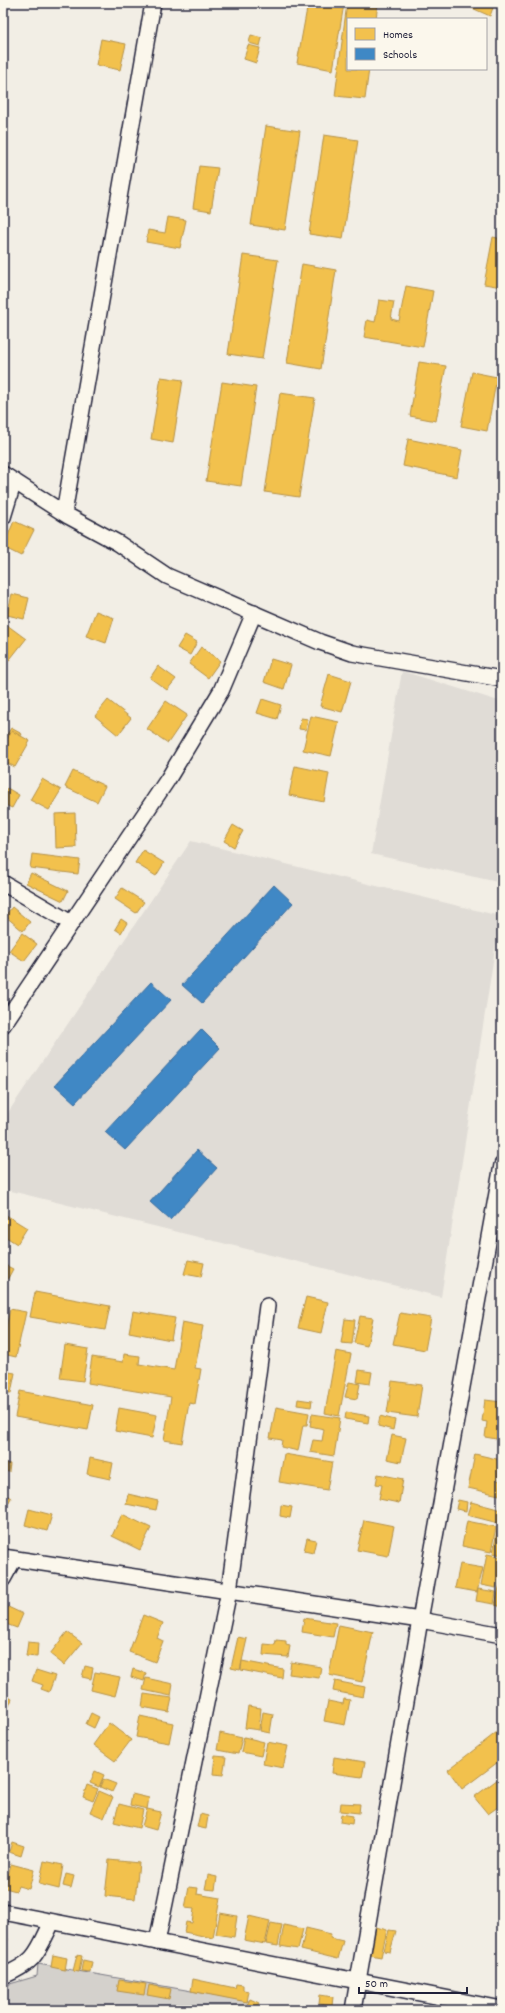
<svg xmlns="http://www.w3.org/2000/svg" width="505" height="2013" font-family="Dekko,sans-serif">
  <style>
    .built { fill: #e0dcd6 }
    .green { fill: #d4d1cc; stroke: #7b7a84 }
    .homes { fill: #f2c14e; stroke: #b49148 }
    .schools { fill: #3f88c5; stroke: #36699c }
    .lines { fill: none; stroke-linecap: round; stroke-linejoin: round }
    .minor-casing { stroke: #22223b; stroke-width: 18 }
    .minor { stroke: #fbf7ec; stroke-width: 15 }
  </style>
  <rect width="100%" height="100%" fill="#f2eee5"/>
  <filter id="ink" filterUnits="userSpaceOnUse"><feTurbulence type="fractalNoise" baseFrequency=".025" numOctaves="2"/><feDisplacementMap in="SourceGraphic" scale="8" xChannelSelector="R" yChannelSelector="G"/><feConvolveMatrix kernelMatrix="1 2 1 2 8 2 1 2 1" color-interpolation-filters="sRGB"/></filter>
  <g filter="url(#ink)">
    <g class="built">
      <polygon points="402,671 502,702 502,883 371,854"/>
      <polygon points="191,841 500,916 441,1297 3,1189 3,1120"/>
    </g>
    <polygon class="green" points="38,1964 254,2002 253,2010 3,2010 3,1986 37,1976"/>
    <g class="homes">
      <polygon points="308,3 344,4 333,70 297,63"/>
      <polygon points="347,3 378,3 376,19 348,19 348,69 369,69 365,99 335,96"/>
      <polygon points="474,3 489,3 494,5 490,16 472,8"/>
      <polygon points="251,35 262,38 260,46 249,43"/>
      <polygon points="101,39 126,44 120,70 96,65"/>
      <polygon points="248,45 260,48 256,63 244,59"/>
      <polygon points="266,126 300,131 285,230 251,225"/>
      <polygon points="324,135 358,140 343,239 309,234"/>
      <polygon points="199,166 218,168 211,211 193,208"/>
      <polygon points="168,217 186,220 180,248 146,242 148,230 165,233"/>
      <polygon points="493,237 502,239 502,287 484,284"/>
      <polygon points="243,255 278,260 262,359 228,354"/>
      <polygon points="302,264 336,270 321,369 287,363"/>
      <polygon points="406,286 433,291 423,347 364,337 367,320 375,322 379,300 394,302 391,319 399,321"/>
      <polygon points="419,362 446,366 436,421 410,416"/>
      <polygon points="472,372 497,377 487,431 461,426"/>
      <polygon points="161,377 183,380 173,443 151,439"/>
      <polygon points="222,382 256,387 241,486 206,481"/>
      <polygon points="280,393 315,398 299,497 265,492"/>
      <polygon points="408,439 462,450 457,477 403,466"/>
      <polygon points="14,521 34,530 21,556 3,547"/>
      <polygon points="12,594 29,598 24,619 7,615"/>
      <polygon points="96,611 114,618 106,643 86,636"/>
      <polygon points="7,625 26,639 7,663 3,660 3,631"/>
      <polygon points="185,635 197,642 190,655 177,648"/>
      <polygon points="201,647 220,661 208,678 189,664"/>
      <polygon points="271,659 291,665 284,689 264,682"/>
      <polygon points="158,666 176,679 167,690 150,678"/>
      <polygon points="329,674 351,681 342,712 320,706"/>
      <polygon points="262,699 281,705 277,719 257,713"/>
      <polygon points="108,700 131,718 118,735 95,716"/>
      <polygon points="166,701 187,715 168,743 147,729"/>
      <polygon points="311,716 339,722 331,756 303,750"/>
      <polygon points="301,718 308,719 306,730 299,729"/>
      <polygon points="11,728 22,734 9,757 3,753 3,741"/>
      <polygon points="12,731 30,741 15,767 3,761 3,745"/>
      <polygon points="295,766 329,773 324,802 289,795"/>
      <polygon points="73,771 105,786 97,802 65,787"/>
      <polygon points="42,779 61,790 49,810 30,800"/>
      <polygon points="7,788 19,795 12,808 3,804 3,796"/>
      <polygon points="75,813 76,847 56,848 55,814"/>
      <polygon points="233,825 243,831 234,847 224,841"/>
      <polygon points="143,850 164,863 156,876 135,863"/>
      <polygon points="32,854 80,860 78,874 30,868"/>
      <polygon points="31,873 68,891 63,901 26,883"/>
      <polygon points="122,888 144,902 136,913 115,899"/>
      <polygon points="12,907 30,922 23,931 5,916"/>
      <polygon points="121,919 127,923 121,933 115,929"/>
      <polygon points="22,933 37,944 24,961 9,951"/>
      <polygon points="6,1215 27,1228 17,1244 3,1235 3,1220"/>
      <polygon points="188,1260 204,1263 201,1277 184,1274"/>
      <polygon points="3,1264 13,1269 6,1282 3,1281"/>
      <polygon points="35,1292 110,1306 105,1330 30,1317"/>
      <polygon points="306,1297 328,1302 321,1333 298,1328"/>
      <polygon points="10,1309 26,1312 16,1357 3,1354 3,1342"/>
      <polygon points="133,1311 175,1318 171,1340 129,1332"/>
      <polygon points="400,1313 431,1318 425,1350 393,1344"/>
      <polygon points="360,1316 373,1318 367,1346 354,1343"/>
      <polygon points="345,1319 355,1320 352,1344 341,1343"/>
      <polygon points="182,1322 203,1326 195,1368 201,1369 195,1404 189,1403 182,1443 164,1440 171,1397 88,1383 92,1357 123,1362 124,1354 140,1356 139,1364 174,1370"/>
      <polygon points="65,1345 88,1349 83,1381 60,1378"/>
      <polygon points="336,1351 351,1354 339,1416 325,1413"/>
      <polygon points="359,1370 372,1372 370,1384 357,1382"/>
      <polygon points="3,1371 15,1373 11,1393 3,1392"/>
      <polygon points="392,1381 422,1385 417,1417 387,1413"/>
      <polygon points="349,1382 360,1384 357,1399 345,1397"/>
      <polygon points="20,1391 93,1405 88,1430 15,1417"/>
      <polygon points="298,1399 312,1401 311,1407 297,1405"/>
      <polygon points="485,1400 502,1402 502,1440 485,1437 487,1422 482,1421"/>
      <polygon points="276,1407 309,1413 307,1425 303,1425 298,1451 281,1447 282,1440 270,1438"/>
      <polygon points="119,1408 157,1415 152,1438 115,1431"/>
      <polygon points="346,1412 369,1416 368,1423 345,1419"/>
      <polygon points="312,1414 340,1418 334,1456 310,1452 313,1440 322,1441 324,1429 310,1426"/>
      <polygon points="380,1416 395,1420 393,1430 378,1426"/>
      <polygon points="392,1435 406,1438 401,1462 387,1459"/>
      <polygon points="284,1454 332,1462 327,1490 279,1482"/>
      <polygon points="475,1454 501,1460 497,1480 502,1481 499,1495 468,1488"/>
      <polygon points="90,1458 113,1463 110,1479 87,1474"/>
      <polygon points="3,1463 10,1464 9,1472 3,1471"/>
      <polygon points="378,1474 403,1479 399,1503 379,1499 382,1485 376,1484"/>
      <polygon points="3,1493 11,1498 4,1511 3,1510"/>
      <polygon points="128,1494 158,1501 156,1510 126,1504"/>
      <polygon points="458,1500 467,1502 466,1511 456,1509"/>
      <polygon points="471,1502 502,1510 502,1524 467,1515"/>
      <polygon points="281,1505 292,1507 290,1518 280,1516"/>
      <polygon points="29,1509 52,1515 47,1531 25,1525"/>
      <polygon points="122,1514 151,1528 140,1550 112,1536"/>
      <polygon points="364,1520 394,1526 388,1556 357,1550"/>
      <polygon points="467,1521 496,1527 491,1552 462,1546"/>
      <polygon points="498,1526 502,1527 502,1555 493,1553"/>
      <polygon points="307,1538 316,1540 313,1553 304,1551"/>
      <polygon points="487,1554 502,1557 496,1588 481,1585"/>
      <polygon points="460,1564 483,1568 477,1592 455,1588"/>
      <polygon points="502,1575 502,1607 495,1605"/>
      <polygon points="478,1589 496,1592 494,1604 476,1601"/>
      <polygon points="6,1606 23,1614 17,1628 3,1623 3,1613"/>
      <polygon points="143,1615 163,1623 157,1638 163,1641 155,1662 129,1652"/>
      <polygon points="304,1618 336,1623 333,1637 302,1632"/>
      <polygon points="339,1625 373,1632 362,1682 329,1675"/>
      <polygon points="67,1632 82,1643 64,1665 50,1654"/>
      <polygon points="238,1637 247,1639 240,1670 231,1668"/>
      <polygon points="276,1640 286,1641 286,1645 290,1646 288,1657 263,1655 264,1644 275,1645"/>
      <polygon points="28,1642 38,1643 37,1657 26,1656"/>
      <polygon points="242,1661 283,1669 282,1678 241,1670"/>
      <polygon points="291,1662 321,1667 319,1678 289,1674"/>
      <polygon points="85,1666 93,1668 91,1679 82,1677"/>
      <polygon points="133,1669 146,1673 144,1681 131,1677"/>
      <polygon points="36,1670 55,1676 49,1692 41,1689 43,1685 32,1681"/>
      <polygon points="95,1672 120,1677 115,1696 91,1690"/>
      <polygon points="146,1678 173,1684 171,1696 143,1690"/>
      <polygon points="335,1681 365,1687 363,1697 333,1691"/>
      <polygon points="3,1694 12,1699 6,1713 3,1711"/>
      <polygon points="144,1694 172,1698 169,1712 142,1707"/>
      <polygon points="344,1699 350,1700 345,1725 324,1721 328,1701 343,1704"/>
      <polygon points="248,1706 261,1708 259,1730 245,1728"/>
      <polygon points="263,1712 273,1714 270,1733 260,1731"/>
      <polygon points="91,1713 99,1717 94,1728 86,1724"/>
      <polygon points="140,1716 173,1723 169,1743 136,1737"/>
      <polygon points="109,1723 131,1740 115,1761 93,1745"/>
      <polygon points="497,1732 502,1738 502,1759 462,1789 448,1770"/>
      <polygon points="220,1733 242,1738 238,1754 217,1750"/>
      <polygon points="244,1737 264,1742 261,1756 241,1752"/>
      <polygon points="267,1742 288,1746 283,1768 263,1764"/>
      <polygon points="215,1756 226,1757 223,1775 213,1774"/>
      <polygon points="334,1757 365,1762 362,1777 332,1773"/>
      <polygon points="95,1771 104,1775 99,1787 90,1783"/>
      <polygon points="502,1776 502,1804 488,1814 474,1797"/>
      <polygon points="103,1779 116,1784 112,1792 100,1787"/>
      <polygon points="87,1785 98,1789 93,1801 83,1797"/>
      <polygon points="99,1791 113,1797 104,1818 90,1812"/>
      <polygon points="132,1794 149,1798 147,1809 130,1805"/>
      <polygon points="341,1803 360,1804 359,1813 340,1811"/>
      <polygon points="119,1804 143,1810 139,1828 114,1822"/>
      <polygon points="147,1809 161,1812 156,1830 142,1826"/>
      <polygon points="200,1814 208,1816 206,1829 197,1827"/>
      <polygon points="341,1814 353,1816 352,1824 340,1822"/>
      <polygon points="12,1842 24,1846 21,1856 9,1852"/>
      <polygon points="109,1860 139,1863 135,1899 105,1896"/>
      <polygon points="44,1861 63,1865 59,1889 39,1884"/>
      <polygon points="11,1864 34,1870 29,1889 18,1886 16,1891 5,1888"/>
      <polygon points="66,1874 74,1876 71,1888 63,1886"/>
      <polygon points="208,1875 217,1877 215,1890 205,1889"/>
      <polygon points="189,1887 198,1888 197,1894 220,1898 213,1938 184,1932 186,1922 192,1923 194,1909 185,1908"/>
      <polygon points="220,1913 237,1916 234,1937 216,1934"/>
      <polygon points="249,1916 270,1921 265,1944 244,1940"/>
      <polygon points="271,1923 282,1925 278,1946 266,1944"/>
      <polygon points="284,1925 303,1929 298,1949 280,1946"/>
      <polygon points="376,1927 387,1930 381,1957 370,1955"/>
      <polygon points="306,1928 331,1934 330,1938 343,1941 338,1959 301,1950"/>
      <polygon points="389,1930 396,1931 390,1952 384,1951"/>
      <polygon points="3,1938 8,1939 3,1959"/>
      <polygon points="53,1955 67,1958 65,1970 51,1967"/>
      <polygon points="77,1955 82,1956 79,1972 73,1971"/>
      <polygon points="83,1960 92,1962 90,1972 81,1971"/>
      <polygon points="193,1979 235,1988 236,1984 243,1985 243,1990 249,1991 247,2002 191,1991"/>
      <polygon points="119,1980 146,1984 144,1995 117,1991"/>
      <polygon points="149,1985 171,1989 169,1999 147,1995"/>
      <polygon points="320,1995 333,1997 332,2006 319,2004"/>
      <polygon points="250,1999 259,2003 255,2010 245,2009"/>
    </g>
    <g class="schools">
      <polygon points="274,885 293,903 202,1003 182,985"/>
      <polygon points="151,982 171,1000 75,1103 55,1085"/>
      <polygon points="201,1029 220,1048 125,1150 105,1132"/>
      <polygon points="197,1150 217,1168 170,1220 150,1202"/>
    </g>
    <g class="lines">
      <defs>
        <g id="minor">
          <polyline points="3,474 68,516 118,543 167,576 320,642 352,653 502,679"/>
          <polyline points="64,513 153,3"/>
          <polyline points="3,517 14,481"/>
          <polyline points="3,883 71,923"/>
          <polyline points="3,1025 168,779 221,691 254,613"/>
          <polyline points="3,1557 420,1620 502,1635"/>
          <polyline points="3,1579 14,1559"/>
          <polyline points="3,1912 502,2009"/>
          <polyline points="157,1942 229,1591 267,1306"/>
          <path d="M 3,1976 C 36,1962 37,1953 52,1922"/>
          <polyline points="353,2010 420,1620 502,1165"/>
        </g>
      </defs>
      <use href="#minor" class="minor-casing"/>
      <use href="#minor" class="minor"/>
    </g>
  </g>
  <rect width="505" height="2013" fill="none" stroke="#fbf7ec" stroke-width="16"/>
  <rect x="8" y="8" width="489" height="1997" fill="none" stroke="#22223b" stroke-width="1.5" filter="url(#ink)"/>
  <rect x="347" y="18" width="140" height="52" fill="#fbf7ec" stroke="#a4a2a5"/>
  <rect x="355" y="28" width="20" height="12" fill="#f2c14e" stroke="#a4a2a5"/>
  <text x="383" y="38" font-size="12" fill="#22223b">Homes</text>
  <rect x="355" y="48" width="20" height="12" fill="#3f88c5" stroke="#a4a2a5"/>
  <text x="383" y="58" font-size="12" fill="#22223b">Schools</text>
  <path d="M359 1987v6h108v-6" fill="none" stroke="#22223b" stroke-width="2"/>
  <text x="365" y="1987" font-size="12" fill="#22223b" stroke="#fbf7ec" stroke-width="3" paint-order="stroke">50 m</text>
</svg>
